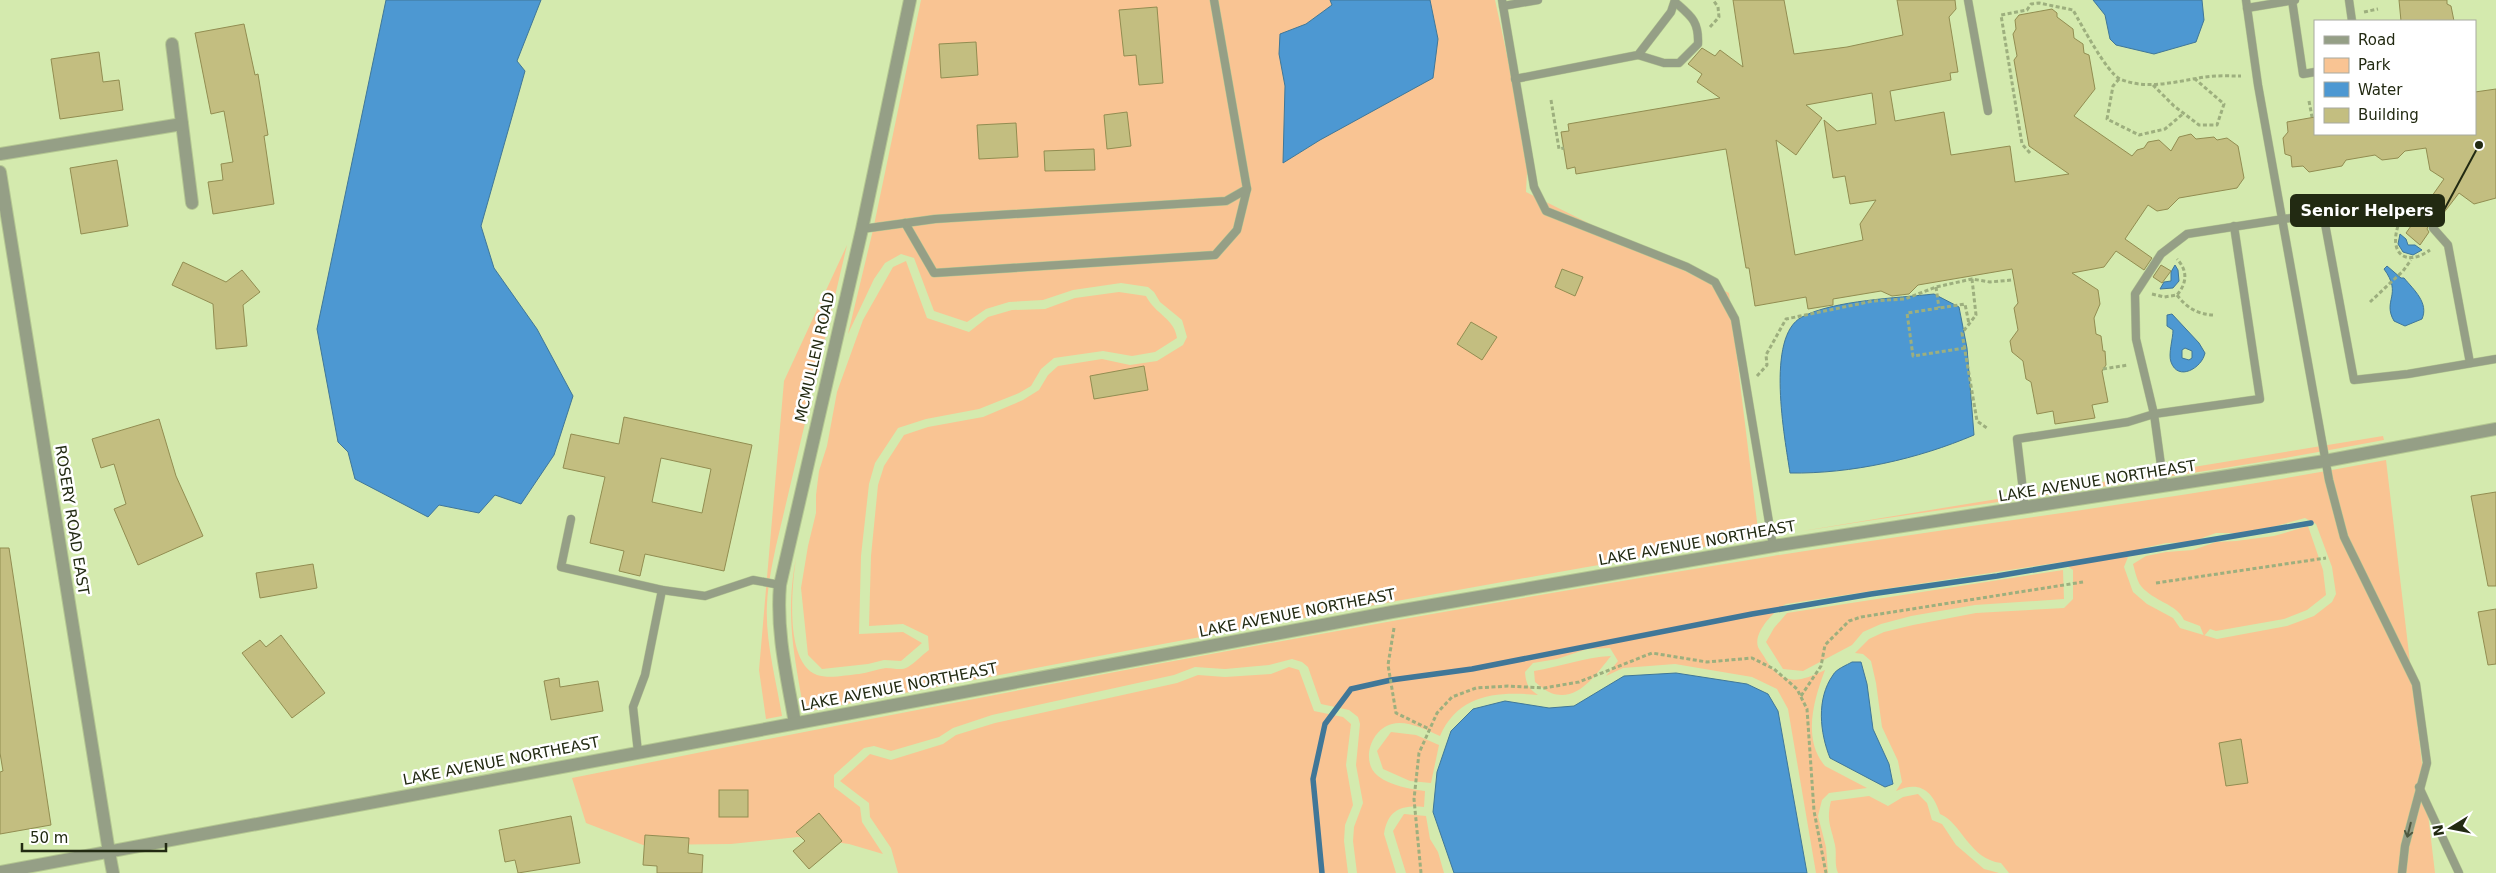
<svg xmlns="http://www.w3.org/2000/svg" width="2496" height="873" font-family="'DejaVu Sans',sans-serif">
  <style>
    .green { fill: #f9c493; fill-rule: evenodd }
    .water { fill: #4d98d2; stroke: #407798; fill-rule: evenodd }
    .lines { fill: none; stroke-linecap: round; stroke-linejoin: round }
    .stream { stroke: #407798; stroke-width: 5.5 }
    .building { fill: #c3be80; stroke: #928d51; fill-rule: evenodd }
    .service-casing { stroke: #b4c792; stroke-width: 9 }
    .minor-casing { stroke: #b4c792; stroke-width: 14 }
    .tertiary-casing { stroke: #b4c792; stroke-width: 14 }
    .path { stroke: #9daf7e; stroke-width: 3; stroke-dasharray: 4 2.5; stroke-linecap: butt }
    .service { stroke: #959f86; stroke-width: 8 }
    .minor { stroke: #959f86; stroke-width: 12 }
    .tertiary { stroke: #959f86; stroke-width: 12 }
    .oneway { stroke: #505940 }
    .labels { text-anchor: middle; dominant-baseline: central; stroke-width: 5; stroke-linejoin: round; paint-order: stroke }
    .street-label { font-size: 15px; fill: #222a12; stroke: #fff }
    .leader { fill: none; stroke: #222a12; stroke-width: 2 }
    .callout-dot { fill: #222a12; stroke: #fff; stroke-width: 2 }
    .callout { fill: #222a12; stroke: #222a12; stroke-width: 2 }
    .callout-label { font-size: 16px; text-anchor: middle; font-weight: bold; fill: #fff }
  </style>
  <rect width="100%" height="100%" fill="#d4eaae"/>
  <g class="green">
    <path d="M 921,0 L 1330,0 L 1332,5 L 1306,24 L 1280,35 L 1279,54 L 1285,86 L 1283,163 L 1320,140 L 1438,39 L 1430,0 L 1495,0 L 1528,152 L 1526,192 L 1729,293 L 1759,538 L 2383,436 L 2384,440 C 2181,479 1975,503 1771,536 C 1448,589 1126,651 804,712 C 794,654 785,616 796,558 C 792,586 784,663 817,675 C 829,679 847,675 859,674 C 868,673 877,669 886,668 C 894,668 901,671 908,667 C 916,662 922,655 929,650 L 928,636 L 903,624 L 869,626 L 871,556 L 878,485 L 884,466 L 904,435 L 928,427 L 983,417 L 1023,400 L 1039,390 L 1048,375 L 1058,366 L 1102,359 L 1130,365 L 1157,361 L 1183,345 L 1187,337 L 1182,320 L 1160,302 L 1154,292 L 1148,287 L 1121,283 L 1073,290 L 1043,300 L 1009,302 L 986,309 L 967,322 L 934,311 L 914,258 L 901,254 L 885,263 L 874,279 L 848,334 L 873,230 Z"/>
    <path d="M 847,245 L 776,546 C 772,565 768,584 767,604 C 765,641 776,679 782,716 L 766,719 L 759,670 L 784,381 Z"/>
    <path d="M 906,261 L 927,318 L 969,332 L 988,317 L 1012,310 L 1045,309 L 1075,298 L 1119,292 L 1146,296 C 1156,315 1174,318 1177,338 L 1155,352 L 1132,356 L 1103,351 L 1054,358 L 1041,369 L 1031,386 L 1019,393 L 979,409 L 926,419 L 898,428 L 875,463 L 869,484 L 861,556 L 859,634 L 903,632 L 922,643 L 901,661 L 884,660 L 868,664 L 822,669 L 808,655 L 801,588 L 808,546 L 816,513 L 816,495 L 819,471 L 827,446 L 837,392 L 863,320 L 893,267 Z"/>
    <path d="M 2386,460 L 2435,873 L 2009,873 L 2001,863 C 1969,859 1962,823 1940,814 C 1933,791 1920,780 1896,791 L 1902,782 L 1898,761 L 1882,727 L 1876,683 L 1871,661 L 1863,654 L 1855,653 L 1869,639 L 1884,632 L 1913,625 L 1976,613 L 2064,608 L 2073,599 L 2073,570 L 2062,562 L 1786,604 C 1775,610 1753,632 1758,647 C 1760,651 1764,656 1766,660 C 1783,687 1800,682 1825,670 C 1814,699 1802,739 1825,766 L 1867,788 L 1829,793 L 1822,800 L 1818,816 L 1826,847 L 1828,873 L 1816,873 L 1788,709 L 1777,689 L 1752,677 L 1675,664 L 1623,668 L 1606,676 L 1618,661 L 1610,648 L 1587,649 L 1557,659 L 1533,663 L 1525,672 C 1526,684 1528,688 1538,695 C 1498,691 1458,694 1440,736 C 1426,730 1407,720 1392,724 C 1371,729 1360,762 1378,776 C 1391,786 1410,789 1425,791 L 1424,807 C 1402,805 1388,809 1384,834 L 1396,873 L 1357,873 L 1353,841 L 1354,827 L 1363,803 L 1356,765 L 1360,724 L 1358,717 L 1349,710 L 1321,704 L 1308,667 L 1302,662 L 1292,659 L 1269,665 L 1225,669 L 1195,667 L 1174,675 L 992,715 L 953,728 L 939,737 L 891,751 L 874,746 L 864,748 L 834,775 L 834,787 L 860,807 L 862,822 L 883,854 L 849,844 L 798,837 L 731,844 L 643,845 L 586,823 L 572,778 C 971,698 1372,621 1773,556 C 1977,523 2183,499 2386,460 ZM 2305,518 L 2316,524 L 2332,567 L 2336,594 L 2332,602 L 2314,616 L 2287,626 L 2217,639 L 2180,628 L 2173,618 L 2147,604 L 2133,592 L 2124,567 L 2128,557 L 2144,548 L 2166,543 L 2191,542 L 2216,533 L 2236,533 L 2272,527 Z"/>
    <path d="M 2308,526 L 2323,570 L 2326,595 L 2307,610 L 2284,619 L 2216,631 L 2210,629 L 2204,636 L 2200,626 L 2184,620 C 2177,604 2153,601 2141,586 C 2137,581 2135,571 2133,564 L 2146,556 L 2166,552 L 2193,550 L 2216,542 L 2236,541 L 2274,536 Z"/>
    <polygon points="2063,570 2064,599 1975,605 1911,616 1881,624 1863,632 1852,645 1803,671 1783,669 1766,642 1774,628 1787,613"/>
    <path d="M 1611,656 C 1597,673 1578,703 1551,693 C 1546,691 1540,686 1535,682 L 1534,671 C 1560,667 1584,657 1611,656 Z"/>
    <polygon points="1289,667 1299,670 1314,711 1343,717 1351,724 1346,765 1353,805 1345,825 1344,841 1348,873 898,873 891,848 870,817 869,803 840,781 870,754 891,760 943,744 956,735 995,723 1177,683 1198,675 1225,677 1271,674"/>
    <polygon points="1391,732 1416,735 1439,745 1431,783 1410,781 1383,769 1377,751"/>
    <path d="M 1918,794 L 1927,803 L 1932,820 L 1942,824 L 1956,845 L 1984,869 L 1999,873 L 1838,873 C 1834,864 1837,854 1835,845 C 1831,826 1826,821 1831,801 L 1869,796 L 1888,806 L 1903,797 Z"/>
    <polygon points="1404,814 1426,816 1430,839 1438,852 1444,873 1406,873 1393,831"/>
  </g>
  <g class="water">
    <polygon points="386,0 541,0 517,61 525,71 481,226 494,268 537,329 573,396 554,455 521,504 495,495 479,513 439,505 428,517 355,479 348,452 338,442 317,329"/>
    <polygon points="1330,0 1430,0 1438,39 1433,78 1320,140 1283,163 1285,86 1279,54 1280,34 1306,24 1332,5"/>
    <polygon points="2093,0 2202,0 2204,20 2196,42 2154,54 2116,45 2110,39 2105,15"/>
    <polygon points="2400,234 2406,239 2408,245 2415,245 2422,250 2413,255 2403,252 2398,244"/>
    <polygon points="2175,265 2178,270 2179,281 2173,288 2160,289 2164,282 2171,281 2171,272"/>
    <path d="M 2387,266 L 2401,278 L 2404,278 C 2414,290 2429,303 2422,319 L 2405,326 L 2394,321 C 2382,300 2403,295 2384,269 Z"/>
    <path d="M 1934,294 L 1959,307 L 1967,348 L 1974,435 C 1918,459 1851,474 1790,473 C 1785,439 1765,336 1802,317 C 1834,300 1898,298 1934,294 Z"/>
    <path d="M 2172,314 L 2199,343 L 2205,353 C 2202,368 2178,382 2171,362 C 2168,354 2173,339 2173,330 L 2167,326 L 2167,315 ZM 2185,348 L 2192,351 L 2192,358 L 2189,360 L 2182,358 L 2182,350 Z"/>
    <path d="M 1852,662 L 1861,662 L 1867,684 L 1873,729 L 1889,764 L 1893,784 L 1885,787 L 1830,758 C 1820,733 1816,699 1833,675 C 1836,669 1847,665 1852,662 Z"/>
    <polygon points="1676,673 1747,684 1768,694 1778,711 1807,873 1454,873 1433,812 1437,772 1451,731 1473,709 1505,701 1549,708 1574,706 1624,676"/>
  </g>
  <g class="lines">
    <polyline class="stream" points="1322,873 1313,779 1325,724 1351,689 1391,680 1472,669 1752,614 1871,594 1997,576 2311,523"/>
  </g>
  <g class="building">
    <path d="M 1733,0 L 1784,0 L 1794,54 L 1847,47 L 1903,35 L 1897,0 L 1955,0 L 1956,9 L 1949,17 L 1958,72 L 1950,73 L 1951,80 L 1890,91 L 1895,121 L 1944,112 L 1951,155 L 2010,146 L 2015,182 L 2069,174 L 2029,146 L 2014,60 L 2017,56 L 2013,34 L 2016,29 L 2015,20 L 2019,15 L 2052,9 L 2057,13 L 2057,17 L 2073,29 L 2074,38 L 2083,44 L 2084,53 L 2089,55 L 2095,89 L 2074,116 L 2132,156 L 2137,150 L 2144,148 L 2148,142 L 2159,140 L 2171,151 L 2179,137 L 2191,134 L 2196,139 L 2214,137 L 2217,140 L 2227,138 L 2238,146 L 2244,178 L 2237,188 L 2179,198 L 2168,209 L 2157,211 L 2148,205 L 2125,239 L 2152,258 L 2144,270 L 2116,251 L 2104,267 L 2072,273 L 2098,290 L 2100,304 L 2094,318 L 2096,334 L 2101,336 L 2103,351 L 2105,351 L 2106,365 L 2102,371 L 2108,402 L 2092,405 L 2095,418 L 2055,424 L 2053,411 L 2037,414 L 2031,382 L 2026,379 L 2023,361 L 2012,352 L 2010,341 L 2018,330 L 2014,308 L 2018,303 L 2012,269 L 1918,285 L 1909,294 L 1892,296 L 1881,291 L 1833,299 L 1833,305 L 1808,309 L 1806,297 L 1755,306 L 1749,268 L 1746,268 L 1726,149 L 1576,174 L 1575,167 L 1567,169 L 1561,132 L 1569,131 L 1568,124 L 1720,98 L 1697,82 L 1702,74 L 1688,64 L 1702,48 L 1715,56 L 1720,50 L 1743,67 ZM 1872,93 L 1876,124 L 1837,131 L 1824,120 L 1833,178 L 1845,176 L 1850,204 L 1876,200 L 1860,224 L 1863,240 L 1795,255 L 1776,140 L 1796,155 L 1822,118 L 1806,105 Z"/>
    <polygon points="2399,0 2447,0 2447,4 2451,6 2454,21 2401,21"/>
    <polygon points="1157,7 1163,83 1139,85 1136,55 1124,56 1119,10"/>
    <polygon points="244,24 255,75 258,74 268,135 264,136 274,204 213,214 208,182 223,180 221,164 233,162 224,111 211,114 195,33"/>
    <polygon points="976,42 978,75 941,78 939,44"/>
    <polygon points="99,52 103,82 119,80 123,110 60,119 51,59"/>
    <polygon points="2496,89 2496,198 2474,204 2459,193 2436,223 2429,224 2427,229 2429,232 2420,245 2406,233 2416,219 2423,218 2425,213 2422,210 2444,179 2430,170 2426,148 2405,151 2398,158 2382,160 2375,155 2346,160 2342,166 2309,172 2303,166 2292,167 2291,156 2285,154 2283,138 2288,132 2287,122 2315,117 2315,134 2475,134 2475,92"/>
    <polygon points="1127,112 1131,146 1107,149 1104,115"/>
    <polygon points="1016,123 1018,157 979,159 977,125"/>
    <polygon points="1094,149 1095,170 1045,171 1044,151"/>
    <polygon points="117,160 128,226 81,234 70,168"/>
    <polygon points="183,262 226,282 242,270 260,292 243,305 247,346 216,349 213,304 172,285"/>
    <polygon points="2161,265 2171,271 2162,283 2153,277"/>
    <polygon points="1562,269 1583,277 1575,296 1555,287"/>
    <polygon points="1471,322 1497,337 1482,360 1457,344"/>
    <polygon points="1144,366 1148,390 1094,399 1090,376"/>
    <path d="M 624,417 L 752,445 L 724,571 L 645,554 L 640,576 L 619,571 L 624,551 L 590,543 L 605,477 L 563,468 L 571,434 L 619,444 ZM 661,458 L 711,469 L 702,513 L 652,502 Z"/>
    <polygon points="159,419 176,476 203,536 138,565 114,509 126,504 114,464 101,468 92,439"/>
    <polygon points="2496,492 2496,586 2488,586 2471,496"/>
    <polygon points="0,548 9,548 51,825 0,834 0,772 3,771 0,753"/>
    <polygon points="313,564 317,588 260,598 256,573"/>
    <polygon points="2496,609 2496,664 2488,665 2478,612"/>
    <polygon points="281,635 325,693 292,718 242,653 260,640 266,647"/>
    <polygon points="559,678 560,687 598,681 603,711 551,720 544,681"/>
    <polygon points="2241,739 2248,783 2226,786 2219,743"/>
    <rect x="719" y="790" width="29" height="27"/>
    <polygon points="819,813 842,841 809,869 793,851 805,841 796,832"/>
    <polygon points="571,816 580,863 518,873 515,860 505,862 499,830"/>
    <polygon points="645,835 689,838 688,853 703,855 702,873 657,873 657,866 643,865"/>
  </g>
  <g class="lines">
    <defs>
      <g id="service">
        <polyline points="1502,0 1534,187 1546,211 1687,267 1715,282 1735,319 1773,546"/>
        <polyline points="1968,0 1988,111"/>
        <polyline points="2246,0 2258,85 2329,480 2344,537 2416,684 2427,763 2405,846 2402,873"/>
        <polyline points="2292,0 2303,74 2315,72"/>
        <polyline points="2349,0 2352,21"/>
        <polyline points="1503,6 1538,0"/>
        <polyline points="2247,8 2295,0"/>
        <path d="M 1638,55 L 1664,63 L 1679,63 L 1698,44 C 1699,21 1691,16 1675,2"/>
        <polyline points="1515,79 1638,55 1671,12 1675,0"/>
        <polyline points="2419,214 2387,205 2323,213 2354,380 2408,374 2496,359"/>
        <polyline points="905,223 934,273 1215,255 1237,230 1247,189"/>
        <polyline points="2433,228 2448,245 2470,363"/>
        <polyline points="862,229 935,219 1226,201 1247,189 1214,0"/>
        <polyline points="2164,487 2154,414 2136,339 2135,294 2161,254 2187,234 2323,213"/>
        <polyline points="2025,508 2017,439 2128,422 2154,414 2260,399 2234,226"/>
        <polyline points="571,519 561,567 662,590 705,596 753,580 780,585"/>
        <polyline points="638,752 633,707 645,675 662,590"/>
        <polyline points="2419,787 2459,873"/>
      </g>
      <g id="minor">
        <polyline points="172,44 192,203"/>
        <polyline points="0,154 182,124"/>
        <polyline points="0,172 109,852"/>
      </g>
      <g id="tertiary">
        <path d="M 795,723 C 787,677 776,632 780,585 L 862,229 L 910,0"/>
        <polyline points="109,852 113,873"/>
        <polyline points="0,872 1392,612 1773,546 2325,461 2496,429"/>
      </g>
    </defs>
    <use href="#service" class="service-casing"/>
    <use href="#minor" class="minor-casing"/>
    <use href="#tertiary" class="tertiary-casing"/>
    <g class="path">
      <polyline points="2364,12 2378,9"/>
      <polyline points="1710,27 1719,17 1718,7 1713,0"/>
      <polyline points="2119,79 2113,86 2107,119 2139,135 2165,129 2184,113"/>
      <polyline points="2153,85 2174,106 2199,125 2217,125 2224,104 2195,79"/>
      <polyline points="1551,100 1559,149 1564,148"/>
      <polyline points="2309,101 2312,117"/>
      <path d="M 2030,153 L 2022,144 L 2001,15 L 2027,10 L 2031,4 L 2039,3 L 2073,10 C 2081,24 2107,73 2120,79 C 2146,90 2174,82 2199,78 C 2213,75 2228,76 2241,76"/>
      <path d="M 2398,226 C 2389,254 2406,267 2430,250"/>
      <polyline points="1972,279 1976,315 1962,333 1977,421 1987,428"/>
      <polyline points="1936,287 1939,308"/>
      <path d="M 2152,294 L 2164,297 L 2177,295 C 2187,283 2188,271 2177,259"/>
      <path d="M 2177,295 C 2187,308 2197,314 2213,315"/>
      <polyline points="2370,302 2403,271 2411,260"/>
      <polyline points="1965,348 1913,356 1907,313 1965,304 1969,324"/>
      <polyline points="2103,369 2128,365"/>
      <polyline points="1757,376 1767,365 1766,355 1786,319 1873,301 1905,299 1936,287 1972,279 1990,282 2012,280"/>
      <polyline points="2156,583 2326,558"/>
      <polyline points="1394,628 1388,665 1396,713 1429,729"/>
      <polyline points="1801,696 1821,666 1825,645 1849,621 1861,617 2083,582"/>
      <polyline points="1421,873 1414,799 1419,753 1437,713 1452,697 1476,688 1508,686 1544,688 1579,682 1652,653 1707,662 1752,658 1774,669 1797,689 1807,709 1814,811 1826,873"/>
    </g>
    <use href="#service" class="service"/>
    <use href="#minor" class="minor"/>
    <use href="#tertiary" class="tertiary"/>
  </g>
  <defs><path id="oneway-shaft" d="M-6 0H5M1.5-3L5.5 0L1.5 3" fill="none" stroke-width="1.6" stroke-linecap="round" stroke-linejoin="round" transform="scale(1.25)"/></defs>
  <use class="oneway" href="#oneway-shaft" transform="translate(2409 830) rotate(104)"/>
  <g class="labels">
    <g class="street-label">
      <text transform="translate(815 357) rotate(-77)">MCMULLEN ROAD</text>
      <text transform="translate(2097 481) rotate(-9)">LAKE AVENUE NORTHEAST</text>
      <text transform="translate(72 520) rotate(81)">ROSERY ROAD EAST</text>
      <text transform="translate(1697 543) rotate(-10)">LAKE AVENUE NORTHEAST</text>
      <text transform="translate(1297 613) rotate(-11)">LAKE AVENUE NORTHEAST</text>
      <text transform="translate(899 687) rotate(-11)">LAKE AVENUE NORTHEAST</text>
      <text transform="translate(501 761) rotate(-11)">LAKE AVENUE NORTHEAST</text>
    </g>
  </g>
  <path class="leader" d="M2479 145L2444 210"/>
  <circle class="callout-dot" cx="2479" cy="145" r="5"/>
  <rect class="callout" x="2291" y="195" width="153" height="31" rx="5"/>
  <g class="callout-label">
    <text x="2367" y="216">Senior Helpers</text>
  </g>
  <rect x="2314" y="20" width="162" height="115" fill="#ffffff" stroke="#a7aaa0"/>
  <rect x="2324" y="36" width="25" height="8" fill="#959f86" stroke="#a7aaa0"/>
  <text x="2358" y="45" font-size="15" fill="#222a12">Road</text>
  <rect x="2324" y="58" width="25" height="15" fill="#f9c493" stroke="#a7aaa0"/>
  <text x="2358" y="70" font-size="15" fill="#222a12">Park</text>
  <rect x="2324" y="82" width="25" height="15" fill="#4d98d2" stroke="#a7aaa0"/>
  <text x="2358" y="95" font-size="15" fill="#222a12">Water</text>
  <rect x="2324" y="108" width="25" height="15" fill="#c3be80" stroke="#a7aaa0"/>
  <text x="2358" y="120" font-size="15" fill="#222a12">Building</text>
  <g transform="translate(2451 828) rotate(260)" stroke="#ffffff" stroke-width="4" paint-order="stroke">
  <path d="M0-4L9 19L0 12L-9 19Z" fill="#222a12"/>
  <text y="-8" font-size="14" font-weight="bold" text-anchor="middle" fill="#222a12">N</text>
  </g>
  <path d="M22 843v8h144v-8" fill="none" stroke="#222a12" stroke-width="2.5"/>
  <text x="30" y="843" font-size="15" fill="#222a12" stroke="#ffffff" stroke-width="4" paint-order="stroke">50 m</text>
</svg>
